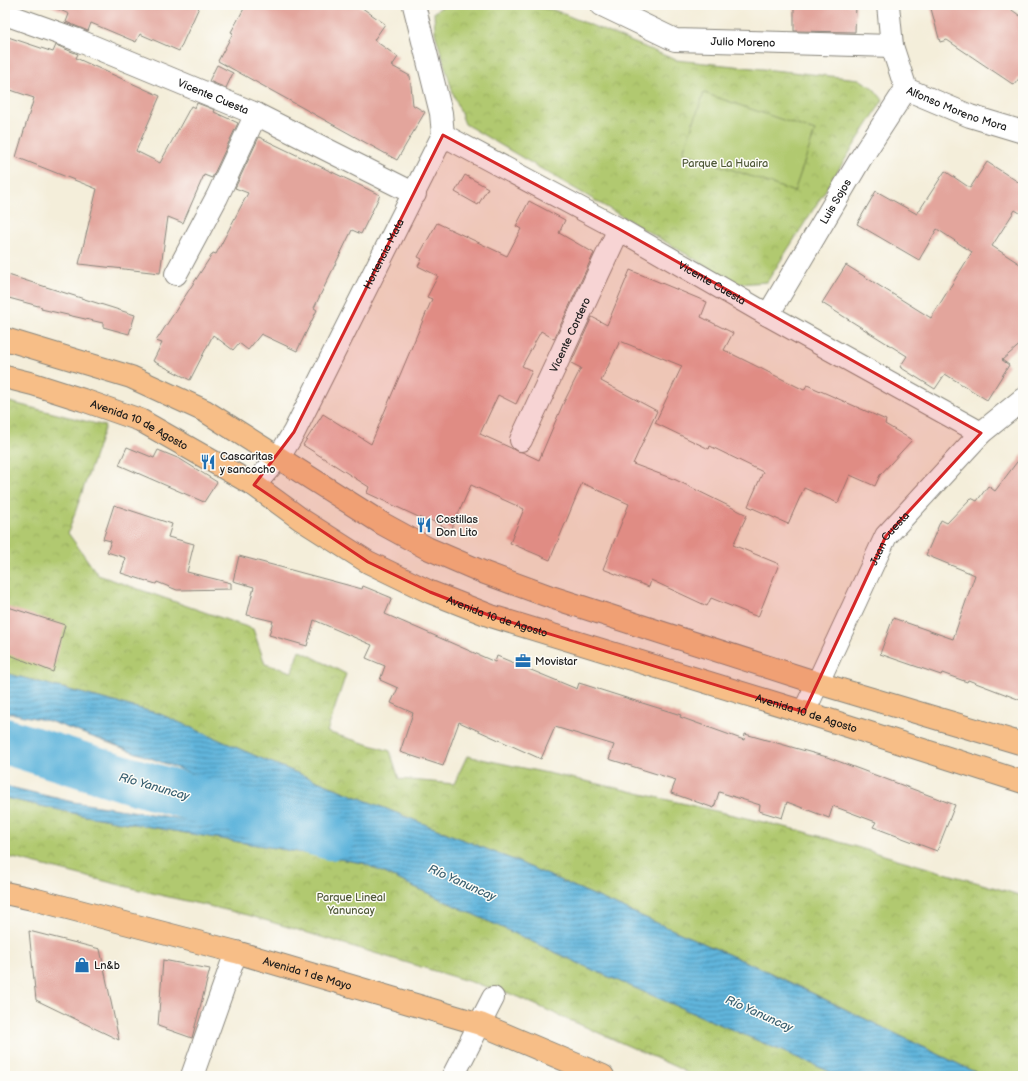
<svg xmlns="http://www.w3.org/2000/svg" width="1028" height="1081" font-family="'Balsamiq Sans',sans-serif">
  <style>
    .park { fill: url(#park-crowns); stroke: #667246 }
    .pitch { fill: #b1c96f; stroke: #667246 }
    .water { fill: url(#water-rules); stroke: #3e687c }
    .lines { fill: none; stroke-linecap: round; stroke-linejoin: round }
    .river { stroke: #60b5dc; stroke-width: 46 }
    .building { fill: #e3a59c }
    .minor-casing { stroke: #88857b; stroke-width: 24 }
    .major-casing { stroke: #88857b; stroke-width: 24 }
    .minor { stroke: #fff; stroke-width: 22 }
    .major { stroke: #f7be87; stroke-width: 22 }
    .marked { fill: #d62828; fill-opacity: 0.2; stroke: #d62828; stroke-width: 3; stroke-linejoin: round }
    .labels { text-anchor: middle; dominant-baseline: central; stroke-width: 3; stroke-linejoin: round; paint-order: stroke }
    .street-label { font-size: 11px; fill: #1c1c1c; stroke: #fdfcf7 }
    .park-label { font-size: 11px; fill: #505939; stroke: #fdfcf7 }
    .poi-label { font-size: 11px; fill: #1c1c1c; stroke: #fdfcf7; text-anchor: start }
    .water-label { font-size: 12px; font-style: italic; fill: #3b6172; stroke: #fdfcf7 }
  </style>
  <defs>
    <pattern id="park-crowns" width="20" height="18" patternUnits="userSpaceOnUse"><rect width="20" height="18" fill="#b1c96f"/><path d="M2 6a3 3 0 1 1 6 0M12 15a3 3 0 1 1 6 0" fill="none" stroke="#98ac60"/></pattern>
    <pattern id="water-rules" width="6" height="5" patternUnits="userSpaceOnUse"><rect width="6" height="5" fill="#60b5dc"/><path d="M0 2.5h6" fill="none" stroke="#4e92b2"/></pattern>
  </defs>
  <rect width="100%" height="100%" fill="#fdfcf7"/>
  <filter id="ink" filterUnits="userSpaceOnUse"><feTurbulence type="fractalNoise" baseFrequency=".025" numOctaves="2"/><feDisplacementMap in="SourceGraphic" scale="8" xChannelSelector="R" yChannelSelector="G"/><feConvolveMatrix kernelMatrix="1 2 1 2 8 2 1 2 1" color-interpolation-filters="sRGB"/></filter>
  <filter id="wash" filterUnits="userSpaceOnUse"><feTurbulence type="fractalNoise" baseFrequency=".012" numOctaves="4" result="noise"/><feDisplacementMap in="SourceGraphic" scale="16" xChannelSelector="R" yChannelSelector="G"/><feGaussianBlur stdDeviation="0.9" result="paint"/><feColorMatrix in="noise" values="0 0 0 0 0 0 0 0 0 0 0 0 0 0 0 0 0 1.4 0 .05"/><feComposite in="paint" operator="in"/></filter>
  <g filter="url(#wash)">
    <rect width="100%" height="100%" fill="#f4eeda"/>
    <g class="park">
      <polygon points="445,5 520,5 554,10 676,60 859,79 873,88 883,100 767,282 737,284 465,124 453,93 435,33 434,12"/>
      <polygon points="5,401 105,426 68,533 98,575 253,629 265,664 292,672 299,650 346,674 327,732 390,751 399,779 454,784 467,756 599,784 802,831 1023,896 1023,1076 983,1076 769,972 516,861 265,760 160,714 5,673"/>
      <polygon points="5,798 86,816 363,863 593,970 840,1076 693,1076 676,1067 511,994 248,915 160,895 5,856"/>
    </g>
    <polygon class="pitch" points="704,93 815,131 794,192 683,152"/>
    <polygon class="water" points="5,673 160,714 265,760 516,861 764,970 983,1076 840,1076 593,970 363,863 86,816 5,798 5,786 73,802 183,819 238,823 284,819 288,813 279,807 161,762 49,721 5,712"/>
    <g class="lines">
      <polyline class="river" points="5,741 130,780 331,837"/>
    </g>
    <g id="blocks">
      <g class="building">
        <polygon points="49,5 200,5 179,51 140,34 136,42 91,23 88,31 66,22 69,14"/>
        <polygon points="246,5 358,5 385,24 374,40 398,57 392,66 410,76 413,105 425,112 397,160 218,61 233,33 231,32"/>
        <polygon points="794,5 856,5 855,32 794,31"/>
        <polygon points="930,5 1005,5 1023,18 1023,73 1014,85 947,40 940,42"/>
        <polygon points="5,36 53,52 56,45 70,51 78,54 76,58 160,96 136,151 160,163 191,106 195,108 197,103 215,110 214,112 238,123 212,178 204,175 183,223 168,217 160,273 79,264 97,189 16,157 34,98 5,88"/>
        <polygon points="217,65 233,73 226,88 209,81"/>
        <polygon points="259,137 380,195 361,234 352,230 314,308 317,310 297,351 261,334 248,350 239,343 233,350 213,335 190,380 153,361 162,343 156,341 213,253 216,254 248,193 235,188"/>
        <polygon points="987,162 1023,185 1023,215 1015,210 992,246 1023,266 1023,342 1002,360 1009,365 987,400 945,374 935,389 900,367 907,356 822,303 846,265 931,318 972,252 937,229 919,260 857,224 876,191 917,214 945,171 970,188"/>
        <polygon points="465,175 488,188 478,205 455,192"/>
        <polygon points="529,201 565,220 559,233 594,253 554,339 541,331 522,366 532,371 516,404 498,395 480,434 511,448 516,451 522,452 539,460 562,406 581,368 571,363 592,317 607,325 630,270 707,302 701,317 733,333 724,350 804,390 807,385 886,420 885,424 912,440 880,475 875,486 850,475 838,503 804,488 788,524 748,506 763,472 710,446 709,449 655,423 682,366 620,341 601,381 657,411 633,464 676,480 747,515 733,545 779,564 758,617 711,598 707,606 651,580 649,587 603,569 629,504 582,483 550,560 510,543 524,509 471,485 451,530 428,519 427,521 367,493 369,487 303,445 323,414 371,444 432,299 427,297 438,276 418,266 422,259 418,257 437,223 507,256 521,229 516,226"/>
        <polygon points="5,274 135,315 129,334 103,327 103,323 41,309 42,307 5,297"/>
        <polygon points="127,447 154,458 158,450 180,459 217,482 204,502 119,465"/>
        <polygon points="1023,454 1023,701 968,680 967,682 942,673 941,675 880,654 893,618 953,639 975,575 926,555 941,520 947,523 971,498 977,501 988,486 995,491"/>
        <polygon points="114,505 172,524 168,537 194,544 187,572 231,583 231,589 177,590 157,582 156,584 121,573 126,558 107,552 111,541 103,539"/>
        <polygon points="239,556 362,589 363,586 392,598 385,614 495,662 497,656 577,689 579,683 623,697 681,715 680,717 744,740 745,734 827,757 955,805 937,851 873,827 876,822 833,806 829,818 787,802 782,818 759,811 760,805 719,792 714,808 671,793 676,780 609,759 614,745 555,727 541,759 459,722 443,766 400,752 413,713 391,703 398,688 380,680 385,666 366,658 372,645 314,620 307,646 269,635 273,621 247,615 254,587 233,581"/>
        <polygon points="5,606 65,625 53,672 5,653"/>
        <polygon points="29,931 100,949 119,1040 36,1000"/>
        <polygon points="163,960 210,969 192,1038 158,1026"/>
      </g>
    </g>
  </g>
  <g filter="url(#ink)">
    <use href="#blocks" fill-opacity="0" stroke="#88857b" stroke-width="1"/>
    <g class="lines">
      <defs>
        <g id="minor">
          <path id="s1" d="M 602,5 L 675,40 L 892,46"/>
          <path id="s2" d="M 888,5 L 892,46 L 906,89 L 970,116 L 1023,132"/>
          <path id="s3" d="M 5,14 L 75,39 L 256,114 L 415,194"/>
          <path id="s4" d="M 443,135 L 619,229 L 768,315 L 981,433"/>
          <polyline points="176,274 217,197 256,114"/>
          <path id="s5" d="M 768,315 L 861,158 L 906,89"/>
          <path id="s6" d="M 521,440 L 619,229"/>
          <path id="s7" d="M 254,485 L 279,457 L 294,432 L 443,135 L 441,113 L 414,5"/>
          <path id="s8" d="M 804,712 L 886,536 L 981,433 L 1023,399"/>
          <polyline points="192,1076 236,952"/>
          <polyline points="453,1076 493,998"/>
        </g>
        <g id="major">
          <polyline points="5,339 131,377 205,411 383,524 427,548 485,573 551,597 818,683 1023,744"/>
          <path id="s9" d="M 5,377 L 33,384 L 83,400 L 140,420 L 254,485 L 302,520 L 368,562 L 430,592 L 491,616 L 804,712 L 1023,782"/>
          <path id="s10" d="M 5,893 L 37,900 L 236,952 L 480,1024 L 603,1076"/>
        </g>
      </defs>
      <use href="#minor" class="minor-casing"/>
      <use href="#major" class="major-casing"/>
      <use href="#minor" class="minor"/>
      <use href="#major" class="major"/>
    </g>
  </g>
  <path class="marked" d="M 443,135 L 619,229 L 981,433 L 886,536 L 804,712 L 491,616 L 430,592 L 368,562 L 254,485 L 294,432 Z"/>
  <defs>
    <symbol id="restaurant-bare" viewBox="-9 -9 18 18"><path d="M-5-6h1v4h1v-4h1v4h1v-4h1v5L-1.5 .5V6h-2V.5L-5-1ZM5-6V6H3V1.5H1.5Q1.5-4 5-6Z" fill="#1f6fb2" stroke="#fdfcf7" stroke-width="2.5" paint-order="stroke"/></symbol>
    <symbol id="office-bare" viewBox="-9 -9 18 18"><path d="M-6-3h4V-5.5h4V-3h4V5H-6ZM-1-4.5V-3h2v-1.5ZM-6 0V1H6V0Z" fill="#1f6fb2" stroke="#fdfcf7" stroke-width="2.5" paint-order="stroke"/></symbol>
    <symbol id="shop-bare" viewBox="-9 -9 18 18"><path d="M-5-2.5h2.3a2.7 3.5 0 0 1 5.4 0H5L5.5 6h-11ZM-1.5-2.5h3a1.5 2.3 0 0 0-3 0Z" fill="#1f6fb2" stroke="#fdfcf7" stroke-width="2.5" paint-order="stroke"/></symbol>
  </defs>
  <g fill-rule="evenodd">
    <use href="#restaurant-bare" x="197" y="451" width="22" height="22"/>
    <use href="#restaurant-bare" x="413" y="514" width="22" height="22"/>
    <use href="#office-bare" x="512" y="650" width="22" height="22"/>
    <use href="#shop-bare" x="71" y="954" width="22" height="22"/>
  </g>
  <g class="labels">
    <g class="street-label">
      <text stroke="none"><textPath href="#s1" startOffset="149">Julio Moreno</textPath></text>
      <text stroke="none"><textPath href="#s3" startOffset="224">Vicente Cuesta</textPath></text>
      <text stroke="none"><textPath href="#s2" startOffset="141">Alfonso Moreno Mora</textPath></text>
      <text stroke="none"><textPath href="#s5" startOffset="132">Luis Sojos</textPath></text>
      <text stroke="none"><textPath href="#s7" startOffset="266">Hortencia Mata</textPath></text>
      <text stroke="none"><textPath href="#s4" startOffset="307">Vicente Cuesta</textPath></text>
      <text stroke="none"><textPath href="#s6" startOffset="116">Vicente Cordero</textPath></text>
      <text stroke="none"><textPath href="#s9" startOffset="143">Avenida 10 de Agosto</textPath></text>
      <text stroke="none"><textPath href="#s8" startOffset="194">Juan Cuesta</textPath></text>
      <text stroke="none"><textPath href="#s9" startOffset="551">Avenida 10 de Agosto</textPath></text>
      <text stroke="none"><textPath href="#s9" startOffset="875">Avenida 10 de Agosto</textPath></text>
      <text stroke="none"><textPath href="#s10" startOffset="313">Avenida 1 de Mayo</textPath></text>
    </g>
    <g class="park-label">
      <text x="725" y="163">Parque La Huaira</text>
      <text x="351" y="897">Parque Lineal<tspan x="351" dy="13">Yanuncay</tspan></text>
    </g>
    <g class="poi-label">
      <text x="220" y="456">Cascaritas<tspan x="220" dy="13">y sancocho</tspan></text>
      <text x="436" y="519">Costillas<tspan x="436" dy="13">Don Lito</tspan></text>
      <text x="535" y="661">Movistar</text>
      <text x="94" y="965">Ln&amp;b</text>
    </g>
    <g class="water-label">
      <text transform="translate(154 787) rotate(16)">Río Yanuncay</text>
      <text transform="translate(462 883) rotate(24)">Río Yanuncay</text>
      <text transform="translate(759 1014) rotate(24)">Río Yanuncay</text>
    </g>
  </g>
  <rect width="1028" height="1081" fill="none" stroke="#fdfcf7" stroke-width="20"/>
</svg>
